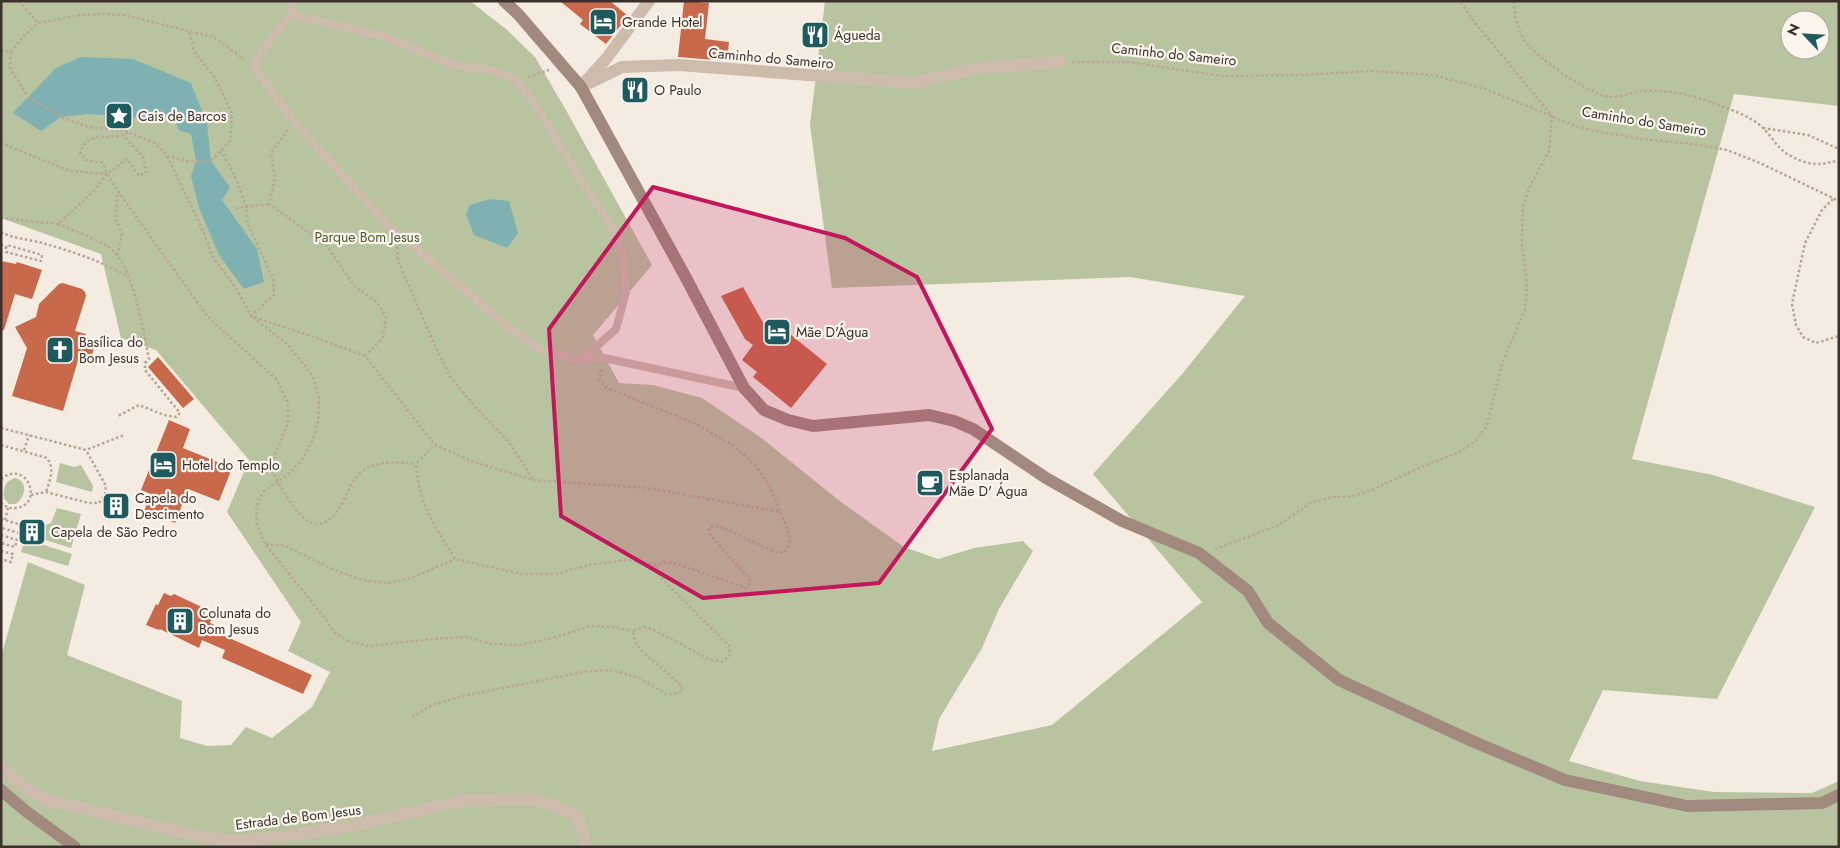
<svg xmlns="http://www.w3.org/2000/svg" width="1840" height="848" font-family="Jost,sans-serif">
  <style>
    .green { fill: #b8c4a0; fill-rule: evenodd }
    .water { fill: #7fb0b2 }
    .building { fill: #c8694b }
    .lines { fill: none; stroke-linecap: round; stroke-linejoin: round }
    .path { stroke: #b9a596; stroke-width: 2.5; stroke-dasharray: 2.5 2.5; stroke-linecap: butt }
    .lane { stroke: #cdbbac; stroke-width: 8 }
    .street { stroke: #cdbbac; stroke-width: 12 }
    .secondary { stroke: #a18a7d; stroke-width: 12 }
    .marked { fill: #c2185b; fill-opacity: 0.2; stroke: #c2185b; stroke-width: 4; stroke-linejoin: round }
    .labels { text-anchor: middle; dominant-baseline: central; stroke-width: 4.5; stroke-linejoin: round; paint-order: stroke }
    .poi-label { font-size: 14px; fill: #3b302b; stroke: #fbf5ee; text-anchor: start }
    .street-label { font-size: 14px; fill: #3b302b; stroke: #fbf5ee }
    .park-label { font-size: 14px; fill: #4a5a2e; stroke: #fbf5ee }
  </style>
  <rect width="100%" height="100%" fill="#f4ebe1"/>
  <g class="green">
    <path d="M 1,1 L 287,1 L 291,9 L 297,1 L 470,1 L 506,29 L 535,57 L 567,112 L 652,265 L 593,335 L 619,383 L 653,385 L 702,398 L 760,437 L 841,502 L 904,547 L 938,559 L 974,548 L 1023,541 L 1033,551 L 999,609 L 982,648 L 939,719 L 932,751 L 1052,725 L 1202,602 L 1093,474 L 1183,373 L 1245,296 L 1130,277 L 832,288 L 810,125 L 825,1 L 1839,1 L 1839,106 L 1734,94 L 1632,459 L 1713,475 L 1815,507 L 1717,699 L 1603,690 L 1569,761 L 1640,781 L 1714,792 L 1812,793 L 1839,781 L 1839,847 L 1,847 L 1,657 L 28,562 L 85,585 L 67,655 L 182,701 L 180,738 L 207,746 L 231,745 L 246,727 L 272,738 L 312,707 L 330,672 L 288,651 L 301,622 L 227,512 L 249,460 L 156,350 L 121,338 L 101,254 L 1,218 ZM 1790,20 L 1820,20 L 1820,50 L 1790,50 Z"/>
    <polygon points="60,463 74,467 81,465 93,486 92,492 56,482"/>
    <path d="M 15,478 C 29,482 25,497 16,504 L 9,504 L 4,498 C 2,489 6,480 15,478 Z"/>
    <polygon points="57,508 81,514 71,548 39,538 43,526 51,523"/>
    <polygon points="25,539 72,554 68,566 21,552"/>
  </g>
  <g class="water">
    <polygon points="81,57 133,59 191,83 207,124 211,161 230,187 222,200 257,249 264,282 244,289 219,255 199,208 191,176 196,161 191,134 178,130 174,114 157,119 88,114 61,117 41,131 13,113 56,68"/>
    <polygon points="490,199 509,201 518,233 507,248 474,235 466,214 470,205"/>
  </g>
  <g class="building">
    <polygon points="560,1 610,1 628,16 606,44 580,24 583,20"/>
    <polygon points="684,1 709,3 705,39 729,42 727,61 678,57"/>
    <polygon points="1,261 16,264 17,262 42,270 32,299 15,294 4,330 1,330"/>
    <polygon points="63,283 82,289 85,292 86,296 75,331 86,334 85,337 92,339 95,345 92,355 86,359 79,357 63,411 12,396 27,348 15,327 36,317 39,304 59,284"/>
    <polygon points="743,287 765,326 770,318 827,364 791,408 753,377 757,372 742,360 753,345 745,339 721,296"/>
    <polygon points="158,357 194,399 183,408 148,367"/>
    <polygon points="169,420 190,429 183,448 232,468 219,501 188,489 175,523 144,511 151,494 141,490"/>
    <circle cx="116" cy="509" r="10"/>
    <polygon points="164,593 171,596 174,594 206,609 204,614 212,618 210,623 226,630 225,636 312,675 303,694 222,658 225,650 202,640 199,648 160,629 159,630 146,625 156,604 158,605"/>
  </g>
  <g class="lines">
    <g class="path">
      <polyline points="19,1 38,23"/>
      <path d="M 1514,1 C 1515,16 1517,29 1525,41 C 1536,57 1587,93 1606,96 C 1619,99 1631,92 1643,91 C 1670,89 1697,96 1721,106 C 1735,111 1751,117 1762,127 C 1768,132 1773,141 1779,147 C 1788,157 1807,165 1820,164 C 1826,164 1832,161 1839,161"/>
      <polyline points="1,50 11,52 10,68 29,98 61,117 88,127 120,130 128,132 155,143 167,156 187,161 211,161 230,141 232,113 215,78 194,51 189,32"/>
      <polyline points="11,52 23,37 38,23 81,15 103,14 124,15 213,37 244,59"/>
      <polyline points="1072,62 1129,62 1222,76 1300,75 1371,71 1433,75 1486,89 1575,126 1600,132 1643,139 1693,144 1727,150 1760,163 1839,201"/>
      <polyline points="528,77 549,70"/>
      <polyline points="1763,128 1808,135 1839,149"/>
      <polyline points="288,130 271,153 275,178 269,204 327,246 355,287 377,302 386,317 383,337 366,355"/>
      <path d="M 128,132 C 113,143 88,127 80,153 L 86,160 L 103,163 L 107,174 L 118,191 L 207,316 L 276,379 L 288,403 L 288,423 L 270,467 C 285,493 312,555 341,505 C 348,493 352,478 364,470 C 380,460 398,462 416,464"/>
      <polyline points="1,143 70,171 107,174"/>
      <polyline points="221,150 237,181 246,206 248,224 273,279 274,295 251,316 288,345 313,376 319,398 318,421 313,439 304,457 290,473 263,492 256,508 257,525 265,544 325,618 335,633 350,642 369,646 433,639 467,637 492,644 519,645 553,638 591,626 613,627 633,631"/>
      <polyline points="167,156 200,224 214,259 236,288 251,316 314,337 365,356 435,445"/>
      <polyline points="1833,199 1822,210 1805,243 1792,304 1796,325 1803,337 1816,343 1839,336"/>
      <polyline points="236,208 269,204"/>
      <polyline points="1,218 58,224 93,192 107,174 127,159 139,176 146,172 143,157 123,135"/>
      <path d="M 58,224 C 74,231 92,237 107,246 C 133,261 143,330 149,359 L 145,363 L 145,370 L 180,413 L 176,417 L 164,415 L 139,405 L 118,416"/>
      <path d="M 1,232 C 13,239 29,239 42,243 C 71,251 102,261 128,277"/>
      <polyline points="1,244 6,248 6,252 41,261 42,255 7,245 6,248"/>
      <polyline points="397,247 398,261 431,337 451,378 477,409 508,441 533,479"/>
      <polyline points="117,255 122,234 115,218 118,193"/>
      <polyline points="1,428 86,450 124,435"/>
      <path d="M 1,445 L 47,458 C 55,469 50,480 46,492"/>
      <polyline points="24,450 29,435"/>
      <path d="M 1,479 C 28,458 44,505 16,508 C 10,509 6,507 1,503"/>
      <polyline points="31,495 46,492 89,503 99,503 105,495 106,486 86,450"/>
      <polyline points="1,519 22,525 19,533 2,528"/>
      <polyline points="5,520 8,508"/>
      <polyline points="1,535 17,540 15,547 1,543"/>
      <polyline points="266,544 285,546 330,568 362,580 387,583 411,578 455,559"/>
      <polyline points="1215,549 1277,526 1312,502 1334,497 1353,496 1372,490 1421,467 1455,454 1476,441 1487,425 1502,364 1525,309 1527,286 1522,243 1523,205 1531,184 1549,151 1552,116 1471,18 1460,1"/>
      <polyline points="1,551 13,554 11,562 1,559"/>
      <path d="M 656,565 L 626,560 L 589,565 L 555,574 L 522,574 L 455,559 C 434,524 419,506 416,464 L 435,445 L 474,462 L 534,480 L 648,488 L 781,512"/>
      <polyline points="412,717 432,705 463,696 583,672 611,670 637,677 666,694 675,694 682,691 682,686 642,651 635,642 633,631 644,627 654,630 709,659 722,662 729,656 730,647 659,576 656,565 665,562 674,563 746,588 749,585 750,581 748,577 712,537 709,533 709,528 714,526 718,526 771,550 779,553 786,551 789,545 790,536 770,487 756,466 734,446 696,424 605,387 599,379 602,368"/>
    </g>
    <g class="lane">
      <polyline points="291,1 292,15 272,37 253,65 294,122 388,225 509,328 540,349 580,361 604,358 744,388"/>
      <polyline points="292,15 384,36 453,65 491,70 517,80 535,104 583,184 607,219 623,254 626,292 616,329 580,361"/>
    </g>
    <g class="street">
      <polyline points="586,81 606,59 649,1"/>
      <polyline points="581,87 622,67 679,65 914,83 980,68 1060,62"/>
      <polyline points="1,766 22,785 47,800 203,837 231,841 273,838 346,827 462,801 530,799 555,806 577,816 583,833 585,847"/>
    </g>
    <g class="secondary">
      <polyline points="504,1 518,14 581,87 685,276 744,388 764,410 788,420 813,426 929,415 954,421 973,429 1046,478 1122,521 1199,553 1248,591 1268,623 1339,680 1472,741 1565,780 1687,806 1822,803 1839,795"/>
      <polyline points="1,790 27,812 75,847"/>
    </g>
  </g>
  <path class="marked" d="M 653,187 L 845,238 L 917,277 L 992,429 L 879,583 L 703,598 L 561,516 L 549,329 Z"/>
  <defs>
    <symbol id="hotel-square" viewBox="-11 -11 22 22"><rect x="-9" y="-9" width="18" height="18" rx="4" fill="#1f5a5e" stroke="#fbf5ee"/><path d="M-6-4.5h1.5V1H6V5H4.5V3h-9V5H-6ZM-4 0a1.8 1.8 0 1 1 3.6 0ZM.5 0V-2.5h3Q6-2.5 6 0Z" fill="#fff"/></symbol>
    <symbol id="restaurant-square" viewBox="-11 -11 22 22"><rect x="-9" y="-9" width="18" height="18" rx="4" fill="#1f5a5e" stroke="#fbf5ee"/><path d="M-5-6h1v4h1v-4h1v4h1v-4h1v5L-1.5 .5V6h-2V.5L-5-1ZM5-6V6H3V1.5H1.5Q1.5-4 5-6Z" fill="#fff"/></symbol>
    <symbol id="sight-square" viewBox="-11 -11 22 22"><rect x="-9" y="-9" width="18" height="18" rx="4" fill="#1f5a5e" stroke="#fbf5ee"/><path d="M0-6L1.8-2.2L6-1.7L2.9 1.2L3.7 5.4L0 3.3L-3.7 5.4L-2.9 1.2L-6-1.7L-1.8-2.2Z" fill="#fff"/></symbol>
    <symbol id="church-square" viewBox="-11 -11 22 22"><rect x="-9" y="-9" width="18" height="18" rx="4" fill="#1f5a5e" stroke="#fbf5ee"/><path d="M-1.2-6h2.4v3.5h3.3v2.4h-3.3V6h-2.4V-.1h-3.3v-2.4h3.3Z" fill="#fff"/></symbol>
    <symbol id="cafe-square" viewBox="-11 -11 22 22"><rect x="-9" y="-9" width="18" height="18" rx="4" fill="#1f5a5e" stroke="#fbf5ee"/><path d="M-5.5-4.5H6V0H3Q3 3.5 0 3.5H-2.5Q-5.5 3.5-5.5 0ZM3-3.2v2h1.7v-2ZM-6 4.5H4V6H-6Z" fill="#fff"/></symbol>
    <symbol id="building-square" viewBox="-11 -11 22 22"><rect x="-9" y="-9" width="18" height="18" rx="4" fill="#1f5a5e" stroke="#fbf5ee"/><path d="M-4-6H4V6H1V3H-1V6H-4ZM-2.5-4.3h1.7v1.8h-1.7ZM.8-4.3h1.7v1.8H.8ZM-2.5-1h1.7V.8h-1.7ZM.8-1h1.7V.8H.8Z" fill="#fff"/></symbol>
  </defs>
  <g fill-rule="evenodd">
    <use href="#hotel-square" x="587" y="6" width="32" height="32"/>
    <use href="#restaurant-square" x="799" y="19" width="32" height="32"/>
    <use href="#restaurant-square" x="619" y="74" width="32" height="32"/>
    <use href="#sight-square" x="103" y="100" width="32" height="32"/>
    <use href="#hotel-square" x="761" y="316" width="32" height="32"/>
    <use href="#church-square" x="44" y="334" width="32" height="32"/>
    <use href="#hotel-square" x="147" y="449" width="32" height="32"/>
    <use href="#cafe-square" x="914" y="467" width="32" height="32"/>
    <use href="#building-square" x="100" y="490" width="32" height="32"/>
    <use href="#building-square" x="16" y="516" width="32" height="32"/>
    <use href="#building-square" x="164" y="605" width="32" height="32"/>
  </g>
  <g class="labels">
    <g class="poi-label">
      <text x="622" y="22">Grande Hotel</text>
      <text x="834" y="35">Águeda</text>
      <text x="654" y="90">O Paulo</text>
      <text x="138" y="116">Cais de Barcos</text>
      <text x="796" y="332">Mãe D'Água</text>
      <text x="79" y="342">Basílica do<tspan x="79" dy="16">Bom Jesus</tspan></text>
      <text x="182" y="465">Hotel do Templo</text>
      <text x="949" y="475">Esplanada<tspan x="949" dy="16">Mãe D' Água</tspan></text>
      <text x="135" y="498">Capela do<tspan x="135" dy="16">Descimento</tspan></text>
      <text x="51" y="532">Capela de São Pedro</text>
      <text x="199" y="613">Colunata do<tspan x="199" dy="16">Bom Jesus</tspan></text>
    </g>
    <g class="street-label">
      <text transform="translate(1174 54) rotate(6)">Caminho do Sameiro</text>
      <text transform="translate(771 58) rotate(5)">Caminho do Sameiro</text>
      <text transform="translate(1644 121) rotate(9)">Caminho do Sameiro</text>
      <text transform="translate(298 817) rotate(-7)">Estrada de Bom Jesus</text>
    </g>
    <g class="park-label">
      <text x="367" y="237">Parque Bom Jesus</text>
    </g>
  </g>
  <rect width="1840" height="848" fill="none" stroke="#3b302b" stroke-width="5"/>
  <g transform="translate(1805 35) rotate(295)"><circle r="24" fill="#fbf5ee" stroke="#aea6a0"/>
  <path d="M0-4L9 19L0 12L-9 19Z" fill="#1f5a5e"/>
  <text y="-8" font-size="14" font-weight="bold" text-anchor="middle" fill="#3b302b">N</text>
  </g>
</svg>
